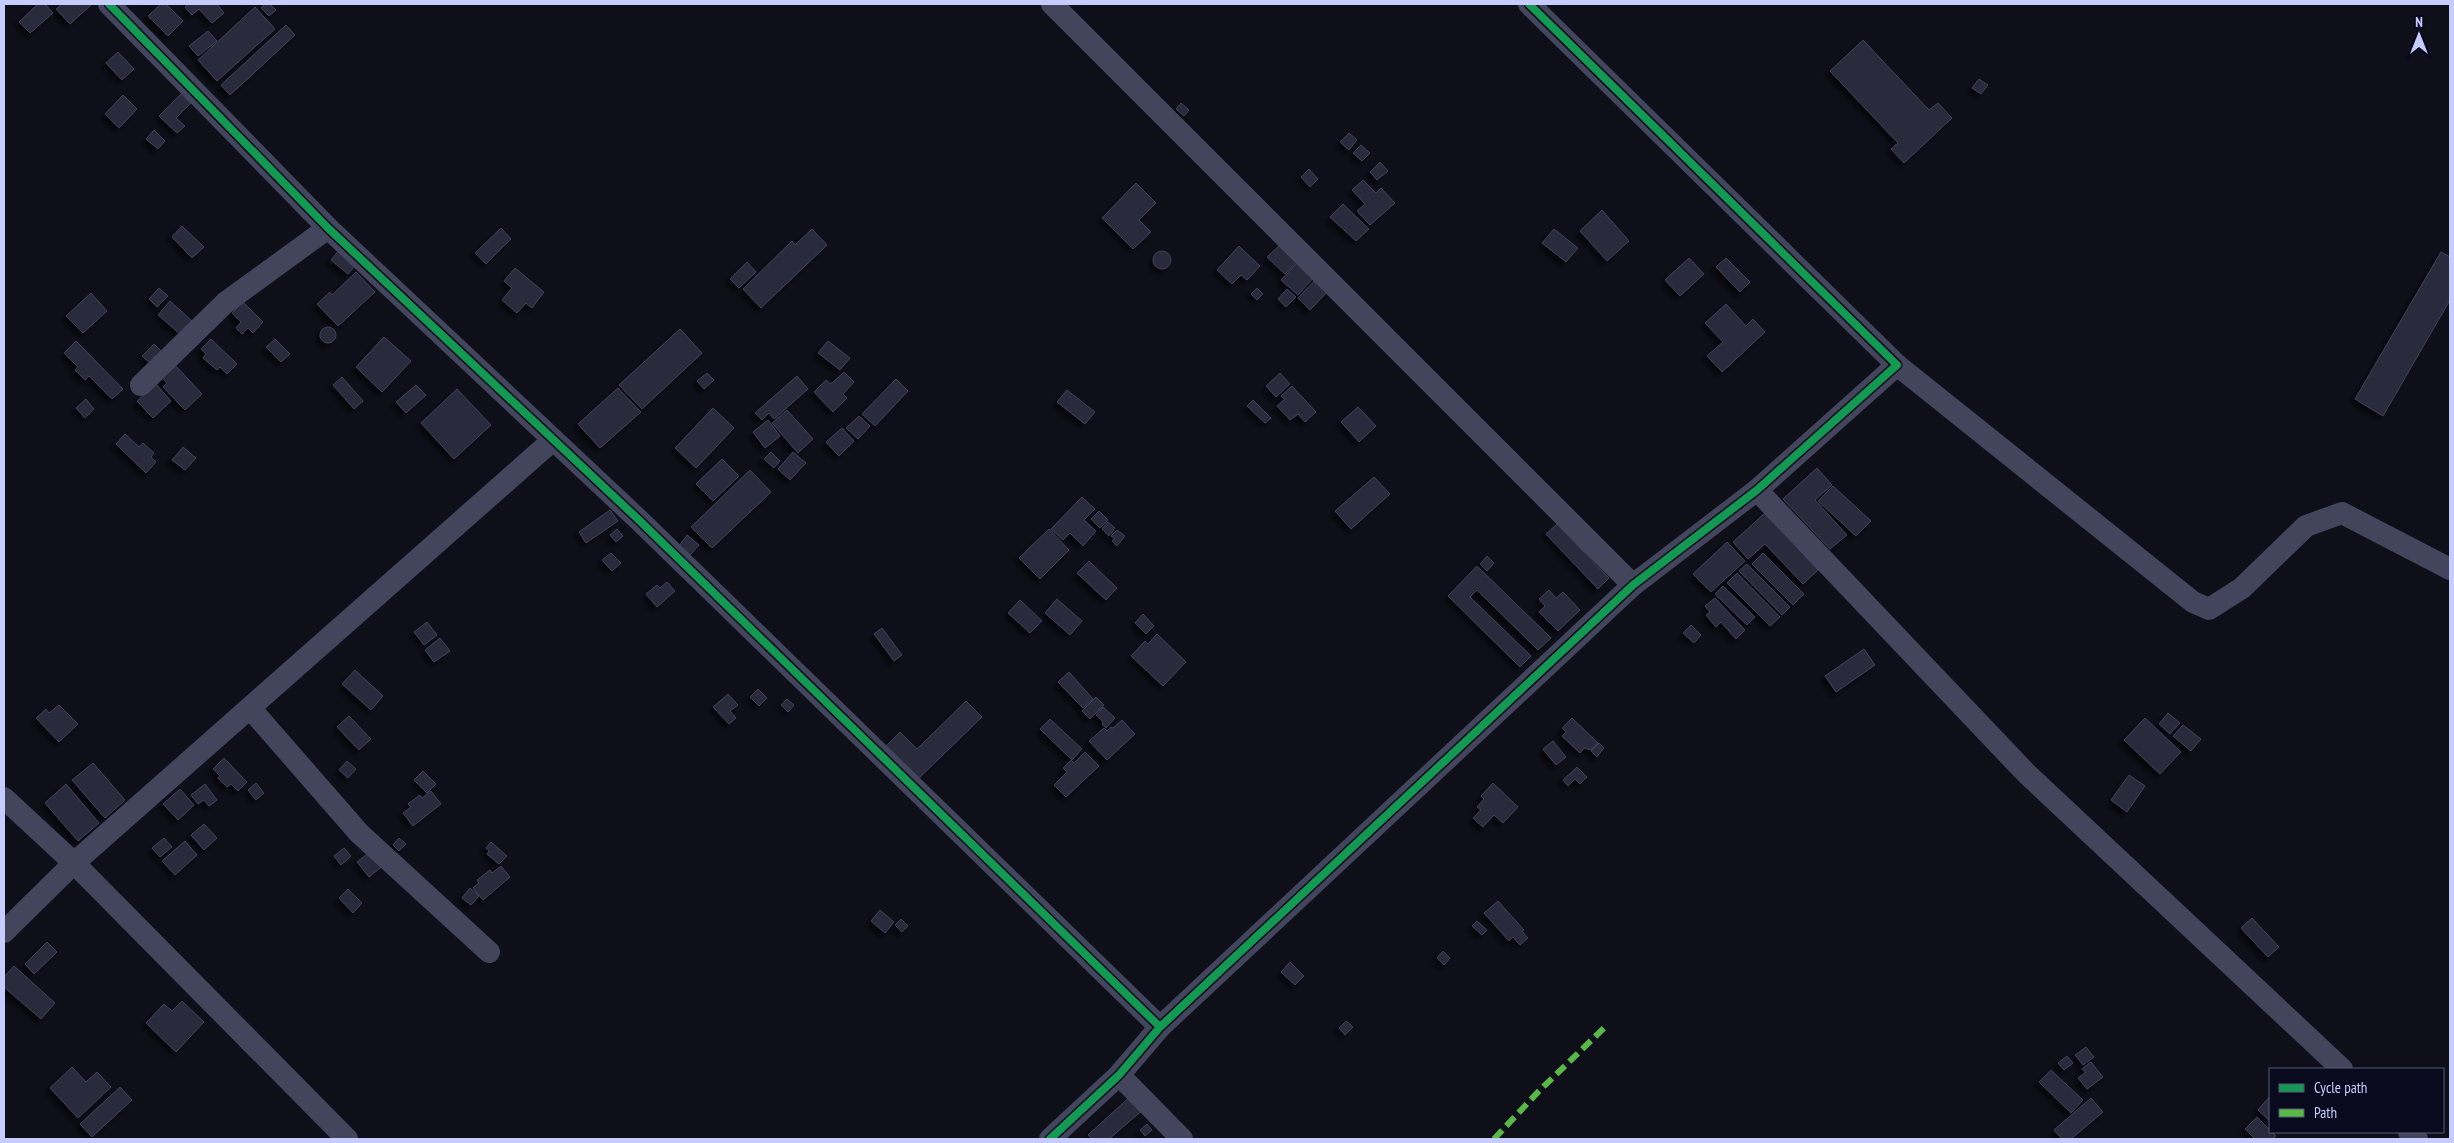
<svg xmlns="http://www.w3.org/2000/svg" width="2454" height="1143" font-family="'PT Sans Narrow',sans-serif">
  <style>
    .building { fill: #2b2c3d; stroke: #404159; filter: url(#shadow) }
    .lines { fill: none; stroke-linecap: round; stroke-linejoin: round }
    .minor { stroke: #42455c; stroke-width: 22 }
    .quiet { stroke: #58b947; stroke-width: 6; stroke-dasharray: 12 6; stroke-linecap: butt }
    .cycleway-casing { stroke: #0a0a1f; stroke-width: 11 }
    .cycleway { stroke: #139951; stroke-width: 8 }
  </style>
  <defs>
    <filter id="shadow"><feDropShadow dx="-4.5" dy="4.5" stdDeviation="2.5" flood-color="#0009"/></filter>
  </defs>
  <rect width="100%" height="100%" fill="#0f0f1a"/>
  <g class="building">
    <polygon points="38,4 45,4 53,13 30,33 19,22"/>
    <polygon points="62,4 90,4 91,5 70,24 56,9"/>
    <polygon points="161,4 166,4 183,21 168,36 148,16"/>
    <polygon points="189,4 217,4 224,13 212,23 199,9 192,15 185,7"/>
    <polygon points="265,4 270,4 276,10 269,16 261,8"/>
    <polygon points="255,7 275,29 217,81 198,60"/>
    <polygon points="286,25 295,35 230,95 221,85"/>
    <polygon points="208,31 217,41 198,56 189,46"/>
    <polygon points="1863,40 1929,110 1938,103 1952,118 1904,163 1891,149 1898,143 1830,71"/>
    <polygon points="118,52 134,69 122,80 106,63"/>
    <polygon points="1979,79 1988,85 1981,94 1972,88"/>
    <polygon points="181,94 191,103 176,118 185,126 177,133 159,116"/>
    <polygon points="123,95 137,109 119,128 105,114"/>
    <polygon points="1181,103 1189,110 1184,116 1176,109"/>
    <polygon points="154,130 165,141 158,149 146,139"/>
    <polygon points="1349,133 1357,140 1349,150 1340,142"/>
    <polygon points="1361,145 1370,153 1362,161 1353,153"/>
    <polygon points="1380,162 1388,171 1377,180 1370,172"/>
    <polygon points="1309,169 1318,179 1310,187 1301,177"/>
    <polygon points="1363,180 1376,193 1381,188 1395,203 1370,225 1357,211 1365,204 1352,190"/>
    <polygon points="1136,183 1156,203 1139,220 1151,232 1133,249 1102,218"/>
    <polygon points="1343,204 1369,229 1356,241 1330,217"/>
    <polygon points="1602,210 1629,241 1607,261 1580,231"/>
    <polygon points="182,226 204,247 192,258 172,237"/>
    <polygon points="501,228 511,239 486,264 475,253"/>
    <polygon points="812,229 827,245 761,308 743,289 792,241 795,245"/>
    <polygon points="1554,229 1578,248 1566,262 1542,243"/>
    <polygon points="1282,243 1299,259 1285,274 1267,257"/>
    <polygon points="1239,246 1260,266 1247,280 1241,275 1232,284 1217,270"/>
    <polygon points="340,249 357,263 348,274 331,260"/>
    <circle cx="1162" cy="260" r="9"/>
    <polygon points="2441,252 2450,257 2450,300 2383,416 2355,399"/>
    <polygon points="1689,258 1704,274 1680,296 1665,280"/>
    <polygon points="1726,258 1750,282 1740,292 1716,267"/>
    <polygon points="1299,261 1316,275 1298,295 1281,280"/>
    <polygon points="747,262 756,272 739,288 730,279"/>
    <polygon points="515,268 544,292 532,308 526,303 517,313 502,300 512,288 504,281"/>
    <polygon points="356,272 375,292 338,326 317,304 330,292 332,295"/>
    <polygon points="1318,277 1330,289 1310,310 1298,298"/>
    <polygon points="159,288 168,296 157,307 149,299"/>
    <polygon points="1257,288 1263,294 1257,300 1251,294"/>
    <polygon points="1287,289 1296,297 1286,307 1278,299"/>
    <polygon points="91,293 107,311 83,333 66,316"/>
    <polygon points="170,301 192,321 180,334 158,315"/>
    <polygon points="243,302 263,322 253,333 248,328 242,334 236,328 241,322 232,313"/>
    <polygon points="1726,304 1746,326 1753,319 1765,332 1722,372 1707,356 1723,342 1705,323"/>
    <circle cx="328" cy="335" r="8"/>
    <polygon points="680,329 702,353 642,409 619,385"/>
    <polygon points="384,337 411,361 382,392 356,367"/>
    <polygon points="211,339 237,364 227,374 220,367 217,370 203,358 206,354 201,349"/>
    <polygon points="275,339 290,354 281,362 266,347"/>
    <polygon points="76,341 123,389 112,399 89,376 85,380 75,370 78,367 64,353"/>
    <polygon points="828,341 850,358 840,370 818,353"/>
    <polygon points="154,344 162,352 151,364 142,356"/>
    <polygon points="175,365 202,394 185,410 163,387 167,383 161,377"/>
    <polygon points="844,372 854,382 843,394 847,398 833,412 814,392 826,380 831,384"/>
    <polygon points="707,373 714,380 704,389 697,381"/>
    <polygon points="1280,373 1290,384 1276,397 1266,386"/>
    <polygon points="797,376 808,389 774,419 769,413 762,420 755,413"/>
    <polygon points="342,377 363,401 354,409 333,385"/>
    <polygon points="896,379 908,391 875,426 862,414"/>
    <polygon points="156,384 171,401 153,418 137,401"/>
    <polygon points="416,385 426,395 406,413 396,402"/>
    <polygon points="1292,386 1316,412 1305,422 1298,414 1290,420 1277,406 1285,399 1281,396"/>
    <polygon points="618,388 641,412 600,448 578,424"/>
    <polygon points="457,389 491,425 454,459 421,423"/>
    <polygon points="1067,390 1095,412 1085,424 1057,402"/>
    <polygon points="86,399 94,409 85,418 76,408"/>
    <polygon points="1253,400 1271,418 1265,423 1247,406"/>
    <polygon points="1358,407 1376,426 1359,442 1341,422"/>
    <polygon points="713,408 734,428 696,468 675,448"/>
    <polygon points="787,410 813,439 798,453 772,423"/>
    <polygon points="859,416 870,426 858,439 846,428"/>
    <polygon points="768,420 780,436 765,448 753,432"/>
    <polygon points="842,428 854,441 839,456 826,442"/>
    <polygon points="125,434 139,447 143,443 154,453 151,457 156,462 146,473 116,444"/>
    <polygon points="183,447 196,458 185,470 172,460"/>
    <polygon points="771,452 780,461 774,468 764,459"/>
    <polygon points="793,452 806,463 790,480 778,469"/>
    <polygon points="722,459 739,476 713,501 696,484"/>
    <polygon points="1817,468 1832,485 1815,500 1847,535 1830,549 1783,499"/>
    <polygon points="750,470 771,492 712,548 691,527"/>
    <polygon points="1374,477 1390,494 1351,529 1335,511"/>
    <polygon points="1833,486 1871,521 1856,536 1818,501"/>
    <polygon points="1082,497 1095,509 1084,520 1096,531 1083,546 1070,533 1063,540 1051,529"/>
    <polygon points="610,510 618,521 586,543 579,532"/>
    <polygon points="1099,511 1108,520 1100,528 1091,519"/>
    <polygon points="1765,513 1818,570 1803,584 1765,544 1748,559 1733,542"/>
    <polygon points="1108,522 1115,528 1109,536 1102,529"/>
    <polygon points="1557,524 1609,578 1598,589 1546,534"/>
    <polygon points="617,529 623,536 616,542 610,535"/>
    <polygon points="1049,529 1069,550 1040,579 1019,558"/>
    <polygon points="1117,530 1125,536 1117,546 1112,541 1115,539 1111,536"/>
    <polygon points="687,535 699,545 690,555 679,546"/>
    <polygon points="1727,542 1745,561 1711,592 1693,574"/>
    <polygon points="611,553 621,563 612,571 602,560"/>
    <polygon points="1763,553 1804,594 1793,605 1752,564"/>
    <polygon points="1487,556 1494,563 1487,571 1480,564"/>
    <polygon points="1089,561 1117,588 1106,600 1077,573"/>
    <polygon points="1747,564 1790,607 1782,615 1739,571"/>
    <polygon points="1477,566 1551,638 1538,650 1477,590 1470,597 1531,656 1520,667 1448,596"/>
    <polygon points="1737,573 1780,617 1770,626 1727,583"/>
    <polygon points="667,582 675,591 657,607 646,594 657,585 660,588"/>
    <polygon points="1723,586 1755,617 1747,625 1715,594"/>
    <polygon points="1549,590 1556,598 1563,592 1580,610 1558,631 1539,612 1545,606 1539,599"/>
    <polygon points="1715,598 1745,630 1736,639 1721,622 1716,627 1706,615 1710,612 1705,606"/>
    <polygon points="1057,599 1082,621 1070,635 1045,613"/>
    <polygon points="1020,600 1042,621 1030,633 1008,613"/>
    <polygon points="1143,614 1154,626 1146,634 1135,623"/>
    <polygon points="427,622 437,635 424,645 414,632"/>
    <polygon points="1691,625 1701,635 1694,643 1683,633"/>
    <polygon points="882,628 902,655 894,661 874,634"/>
    <polygon points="1157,634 1186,662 1163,686 1131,656 1145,641 1148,644"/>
    <polygon points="440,638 450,651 434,662 425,650"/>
    <polygon points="1864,649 1875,665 1836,692 1825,676"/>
    <polygon points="355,670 383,696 371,710 342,684"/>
    <polygon points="1069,672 1093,699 1083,708 1058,682"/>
    <polygon points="758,689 767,698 759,706 750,697"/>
    <polygon points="728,694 738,705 730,711 736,718 729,724 713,707"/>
    <polygon points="1096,697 1104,705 1090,719 1082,711"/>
    <polygon points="787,699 794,705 788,712 781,705"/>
    <polygon points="966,701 982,717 914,783 882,750 900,732 917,749"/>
    <polygon points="59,705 78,724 59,742 36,718 46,709 49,713"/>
    <polygon points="1103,707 1115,718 1106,728 1102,724 1103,722 1096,715"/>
    <polygon points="2168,713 2180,723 2170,734 2159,724"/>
    <polygon points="349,716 371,739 359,750 337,727"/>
    <polygon points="1572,718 1598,743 1591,750 1584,748 1580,753 1562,736 1566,732 1562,728"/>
    <polygon points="2145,718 2181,752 2160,774 2124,740"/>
    <polygon points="1050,719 1082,749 1072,760 1040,729"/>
    <polygon points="1122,720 1135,734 1107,760 1089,741 1104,728 1107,731 1111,727 1113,728"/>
    <polygon points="2183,725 2201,739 2191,751 2173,736"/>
    <polygon points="1553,741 1566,757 1556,765 1543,749"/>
    <polygon points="1599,743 1604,748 1597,757 1591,751"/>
    <polygon points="1085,752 1099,766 1066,797 1054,785 1067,772 1063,768 1071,760 1074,763"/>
    <polygon points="224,758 247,782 238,791 231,784 227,787 218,778 220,776 213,769"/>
    <polygon points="347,761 356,769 348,778 339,770"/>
    <polygon points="93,763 125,800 105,818 72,780"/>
    <polygon points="1577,767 1587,777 1580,784 1575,779 1568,786 1563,780"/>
    <polygon points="423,771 436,784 427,793 414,780"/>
    <polygon points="2129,775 2145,786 2127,812 2111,800"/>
    <polygon points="256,783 264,793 256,800 248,790"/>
    <polygon points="1493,783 1518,807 1503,823 1494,815 1483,827 1473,818 1481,810 1477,807 1484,799 1481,796"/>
    <polygon points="66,784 99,823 78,841 45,803"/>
    <polygon points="205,784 217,800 209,806 204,800 198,804 191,795"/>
    <polygon points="180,789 194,805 178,820 163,804"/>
    <polygon points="431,791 441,804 413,826 403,813 411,807 408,804 420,795 422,798"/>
    <polygon points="204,824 217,838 204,850 191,835"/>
    <polygon points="164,838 172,847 160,857 152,848"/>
    <polygon points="399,838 406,844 399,851 393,845"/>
    <polygon points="185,841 197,855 175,875 162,861"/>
    <polygon points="491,842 507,856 499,864 487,854 489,851 486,848"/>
    <polygon points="344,848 351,856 341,865 334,856"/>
    <polygon points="372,850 384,865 369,877 357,862"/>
    <polygon points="501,866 510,877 483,900 473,888 479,883 477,880 490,870 492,873"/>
    <polygon points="470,888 479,896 471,905 462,898"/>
    <polygon points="348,889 362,903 353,913 339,898"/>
    <polygon points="1498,901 1524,930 1522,931 1528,938 1520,945 1513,937 1509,941 1484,913"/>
    <polygon points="880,910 894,922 885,933 871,921"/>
    <polygon points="2252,918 2279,947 2268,957 2241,928"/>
    <polygon points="901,919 908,926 902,932 895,925"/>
    <polygon points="1477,921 1487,930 1482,935 1472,926"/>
    <polygon points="47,942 57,952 34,974 25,964"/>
    <polygon points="1443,951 1450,958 1444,965 1437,958"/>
    <polygon points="1290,962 1304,976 1295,985 1281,972"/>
    <polygon points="14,966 55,1003 41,1019 4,987 4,977"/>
    <polygon points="182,1001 204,1022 176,1052 146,1023 164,1004 172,1011"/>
    <polygon points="1346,1021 1353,1027 1345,1035 1339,1028"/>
    <polygon points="2086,1047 2094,1057 2083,1065 2075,1055"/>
    <polygon points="2067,1056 2073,1063 2064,1070 2058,1063"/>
    <polygon points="2091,1062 2103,1077 2087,1089 2078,1078 2086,1072 2082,1069"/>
    <polygon points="72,1067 86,1082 97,1072 111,1087 78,1118 50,1088"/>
    <polygon points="2051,1070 2083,1100 2071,1113 2039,1082"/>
    <polygon points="120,1087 132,1100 92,1137 80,1124"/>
    <polygon points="1133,1094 1145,1108 1109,1139 1092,1139 1088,1135"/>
    <polygon points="2270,1096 2270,1121 2258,1110"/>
    <polygon points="2091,1098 2103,1112 2071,1139 2062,1139 2054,1130"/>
    <polygon points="2257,1117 2276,1136 2272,1139 2255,1139 2245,1129"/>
    <polygon points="1147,1124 1152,1130 1145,1136 1140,1130"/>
  </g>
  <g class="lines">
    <g class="minor">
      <polyline points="109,4 328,228 640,521 1160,1027"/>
      <polyline points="1052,4 1633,585"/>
      <polyline points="1897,365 2193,602 2209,609 2242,588 2306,526 2342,513 2450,569"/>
      <polyline points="141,385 225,303 328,228"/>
      <polyline points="1757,490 2026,773 2342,1069"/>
      <polyline points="250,708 359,833 489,952"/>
      <polyline points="4,798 74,863 347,1139"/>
      <polyline points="4,932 74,863 553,440"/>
      <polyline points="1119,1075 1182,1139"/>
      <polyline points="2409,1132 2417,1139"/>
      <polyline points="1050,1139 1119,1075 1160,1027 1633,585 1757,490 1897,365 1529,4"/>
    </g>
    <polyline class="quiet" points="1494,1139 1538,1092 1604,1028"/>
    <defs>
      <g id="cycleway">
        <polyline points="109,4 328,228 640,521 1160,1027"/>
        <polyline points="1050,1139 1119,1075 1160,1027 1633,585 1757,490 1897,365 1529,4"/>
      </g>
    </defs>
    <use href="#cycleway" class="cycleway-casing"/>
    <use href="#cycleway" class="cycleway"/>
  </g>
  <rect width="2454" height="1143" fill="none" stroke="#c7ccff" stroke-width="10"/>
  <rect x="2269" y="1068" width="175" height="65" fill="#0a0a1f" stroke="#565879"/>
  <rect x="2279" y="1084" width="25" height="8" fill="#139951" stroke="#565879"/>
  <text x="2314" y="1093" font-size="15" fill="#c7ccff">Cycle path</text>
  <rect x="2279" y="1109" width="25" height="8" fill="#58b947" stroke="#565879"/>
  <text x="2314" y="1118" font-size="15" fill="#c7ccff">Path</text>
  <g transform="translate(2419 35)" stroke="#0a0a1f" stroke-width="4" paint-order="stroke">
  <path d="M0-4L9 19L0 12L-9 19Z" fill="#c7ccff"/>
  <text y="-8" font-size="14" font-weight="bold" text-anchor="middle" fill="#c7ccff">N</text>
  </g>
</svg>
